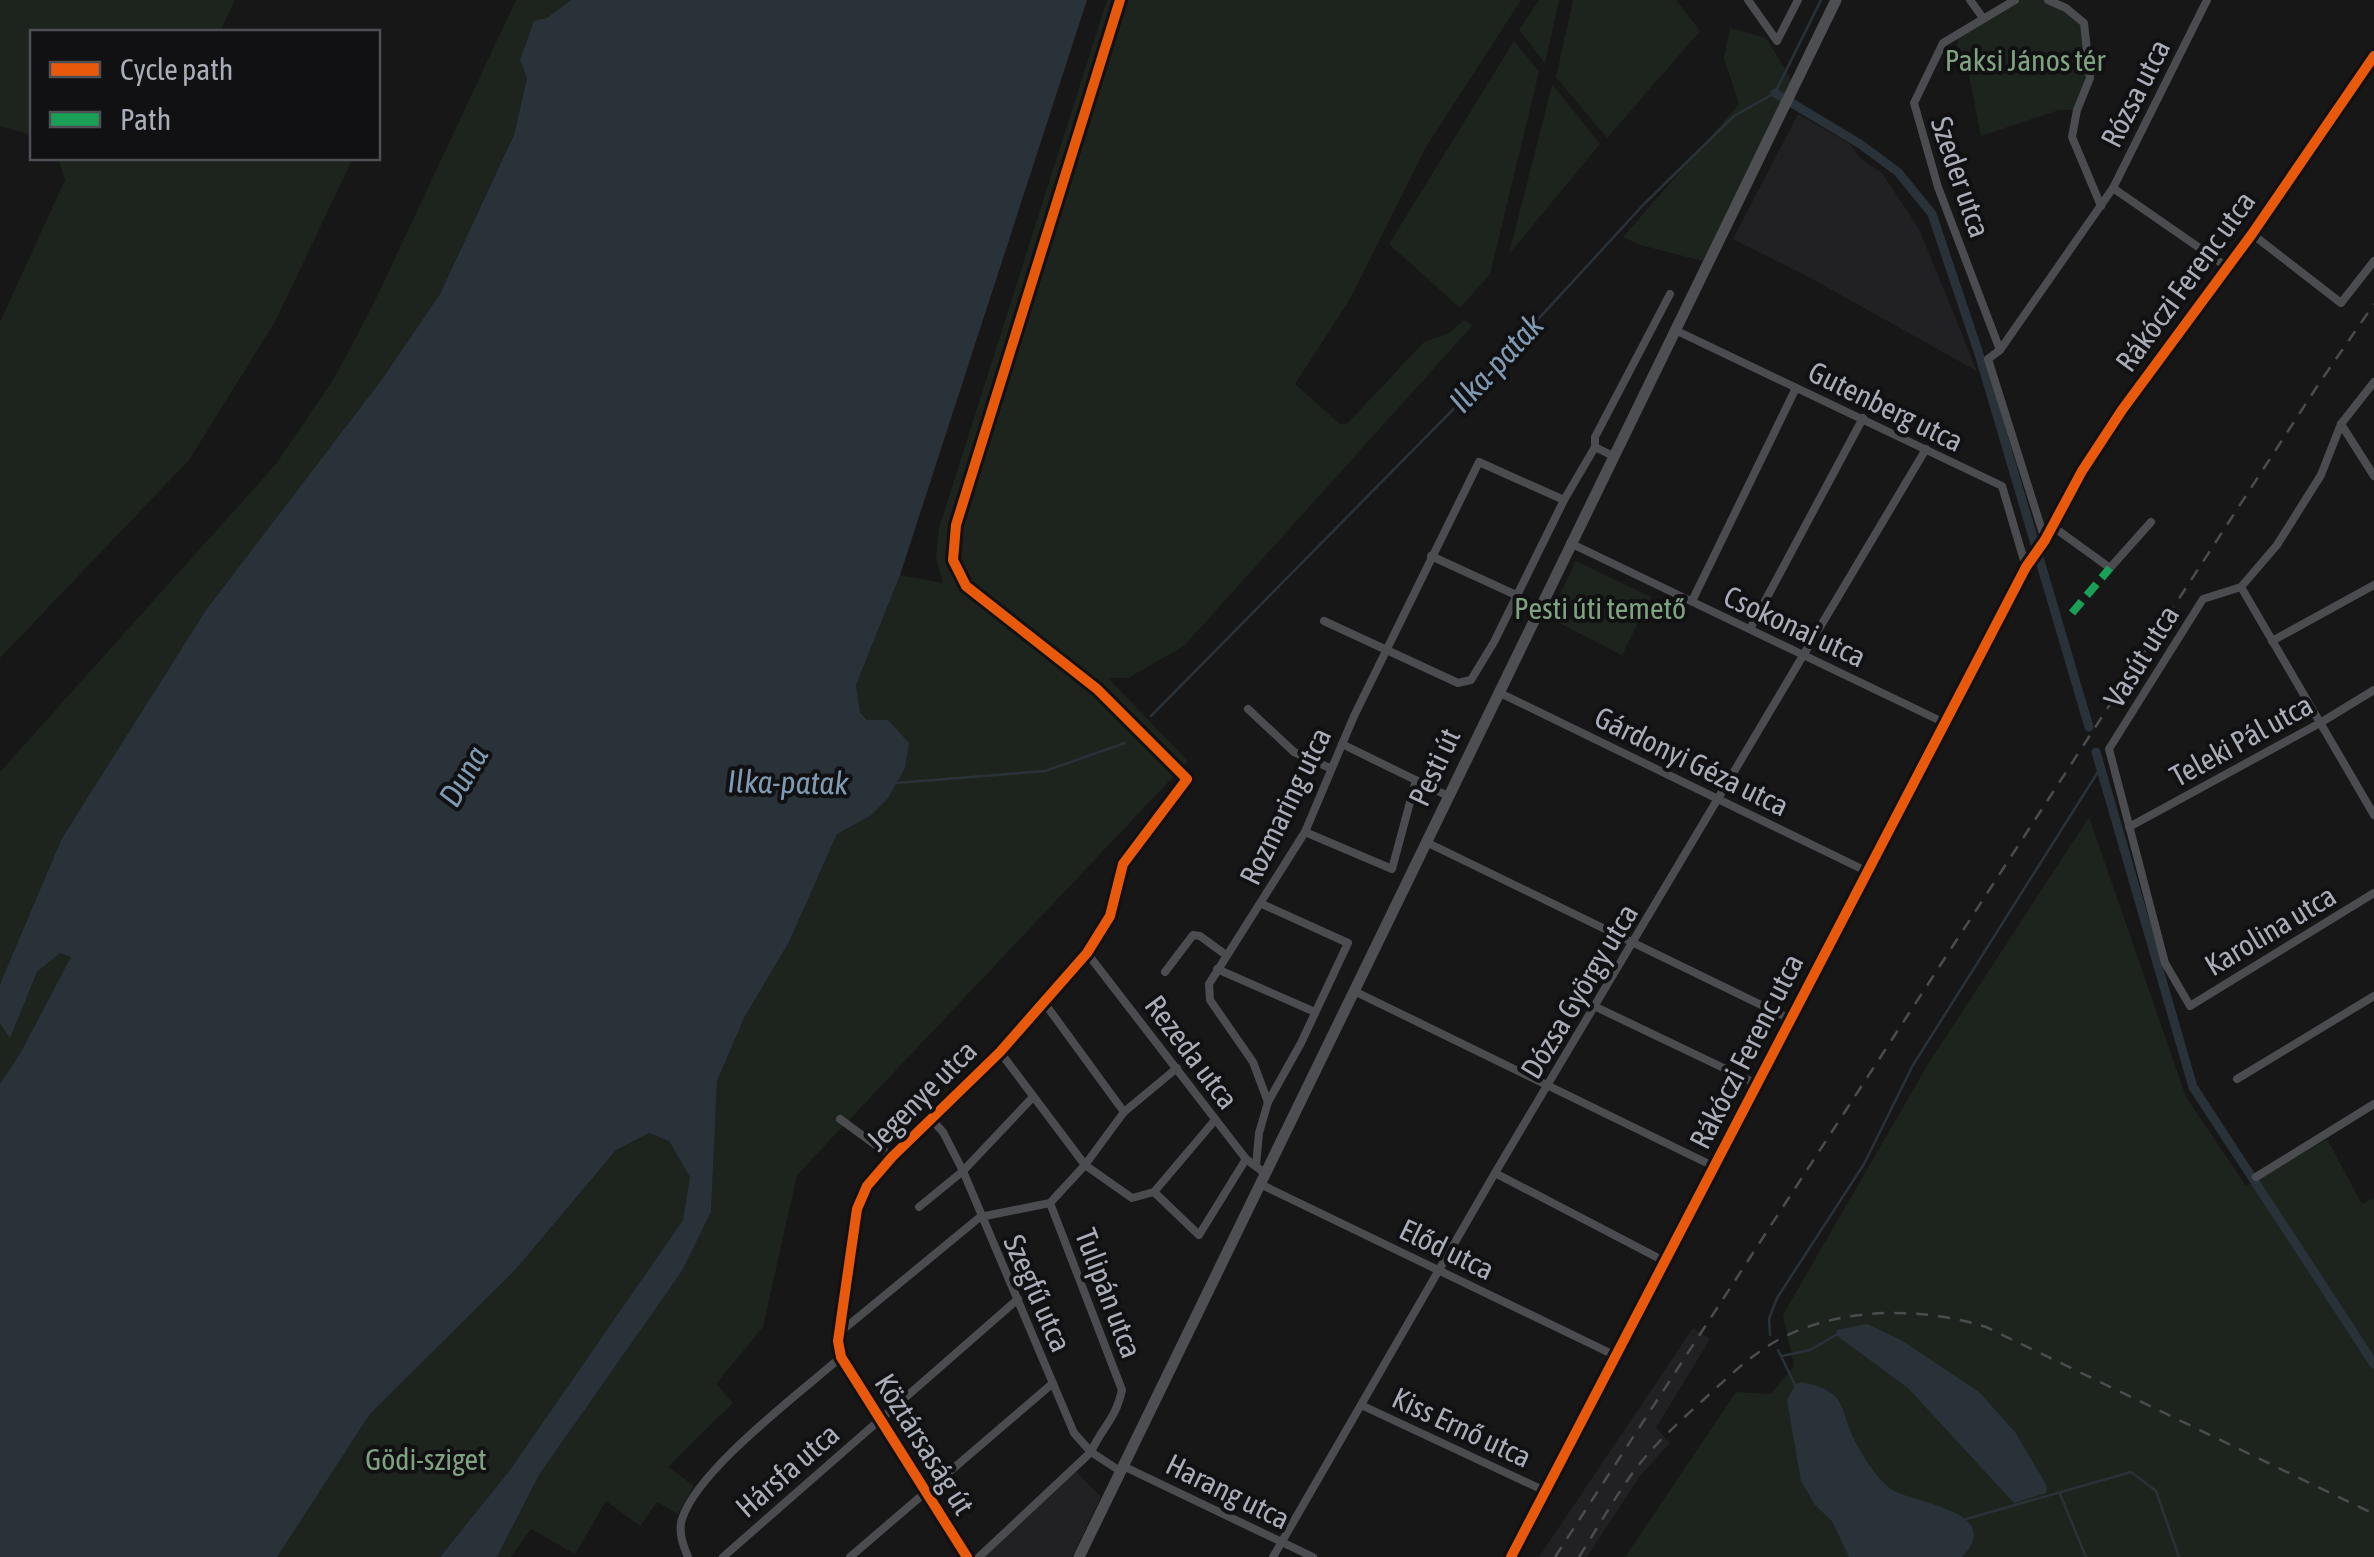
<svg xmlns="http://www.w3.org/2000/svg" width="2374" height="1557" font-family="'Asap Condensed',sans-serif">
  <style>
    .built { fill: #212123 }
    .green { fill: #1d241e }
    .water { fill: #2a3239 }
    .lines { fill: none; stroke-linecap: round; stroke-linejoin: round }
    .stream { stroke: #2a3239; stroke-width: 2.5 }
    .canal { stroke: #2a3239; stroke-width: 9 }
    .minor { stroke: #4b4c50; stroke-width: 8 }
    .primary { stroke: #4d4f52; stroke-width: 11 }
    .rail { stroke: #4b4c4f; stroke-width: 2.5; stroke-dasharray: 12 10; stroke-linecap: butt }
    .quiet { stroke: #1a9f57; stroke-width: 8; stroke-dasharray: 15 8; stroke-linecap: butt }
    .cycleway-casing { stroke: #111113; stroke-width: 16 }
    .cycleway { stroke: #e8590c; stroke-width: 10 }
    .labels { text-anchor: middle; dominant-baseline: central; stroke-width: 8; stroke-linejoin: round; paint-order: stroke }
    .park-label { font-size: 30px; fill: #7fa381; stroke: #111113 }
    .street-label { font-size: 30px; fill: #a8adb8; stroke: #111113 }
    .water-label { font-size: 32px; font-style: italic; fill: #7f9bb3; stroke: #111113 }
  </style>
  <rect width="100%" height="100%" fill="#171717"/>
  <g class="built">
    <polygon points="1798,114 1850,144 1860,158 1882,173 1919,229 1977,371 1803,274 1733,239"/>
    <polygon points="1693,1328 1710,1339 1656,1428 1670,1443 1640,1476 1587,1557 1539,1557"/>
    <polygon points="1076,1471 1101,1497 1072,1557 983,1557"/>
  </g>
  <g class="green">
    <polygon points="0,0 235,0 220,32 32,32 32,135 0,126"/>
    <polygon points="516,0 571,0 547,18 527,78 514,135 440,294 383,378 206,610 62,838 0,984 0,772 276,464 335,377 374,303"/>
    <polygon points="1107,0 1521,0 1426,147 1350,299 1295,384 1340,424 1347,424 1424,342 1449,333 1464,320 1473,325 1184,646 1128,678 1108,678 1188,761 797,1175 763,1327 716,1384 733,1403 668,1467 694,1486 678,1514 657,1502 640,1526 606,1501 575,1554 531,1529 511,1557 497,1557 539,1475 682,1271 711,1212 717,1081 744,1018 789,942 837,834 870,816 888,720 868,720 860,712 856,685 900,575 943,583 936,557 939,528"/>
    <polygon points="1539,0 1559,0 1545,63 1519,30"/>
    <polygon points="1573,0 1676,0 1700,31 1607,138 1556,77"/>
    <polygon points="2015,0 2048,0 2084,23 2090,78 2077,110 2059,110 1981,136 1969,75 1953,61 1960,32"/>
    <polygon points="1730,28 1766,38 1792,80 1703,261 1640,245 1623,237 1739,104 1724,58"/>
    <polygon points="1514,41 1539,72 1490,274 1460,308 1389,244"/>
    <polygon points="1552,84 1600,144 1509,254 1552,85"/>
    <polygon points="58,158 353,158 276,320 189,460 0,658 0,322 65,180"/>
    <polygon points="1576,561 1651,597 1622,655 1549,618"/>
    <polygon points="2089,817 2186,1097 2246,1186 2327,1139 2362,1204 2374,1198 2374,1557 1625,1557 1736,1392 1771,1394 1794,1366 1783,1315 1928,1064"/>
    <polygon points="60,953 72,957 21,1052 0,1084 0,1023 10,1037 37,972"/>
    <polygon points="648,1133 669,1141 691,1177 683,1220 510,1470 440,1557 277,1557 370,1414 516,1269 616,1150"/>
  </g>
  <g class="water">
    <polygon points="571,0 1087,0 900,575 856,685 860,712 867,720 888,720 909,743 905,768 888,798 870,816 837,834 789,942 744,1018 717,1081 711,1212 682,1271 539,1475 497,1557 440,1557 510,1470 683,1220 690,1177 669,1141 649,1133 616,1150 516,1269 370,1414 277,1557 0,1557 0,1084 21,1052 71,957 60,953 37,972 10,1038 0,1023 0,984 62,838 206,610 383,378 440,294 514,135 527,78 520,60 534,21 547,18"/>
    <polygon points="1867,1324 1901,1340 1979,1392 2015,1432 2047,1486 2046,1493 2014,1503 1908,1388 1836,1335 1837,1330"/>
    <path d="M 1801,1382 C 1847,1392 1838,1403 1854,1439 C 1862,1455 1876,1478 1891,1489 C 1910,1503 2007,1510 1962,1557 L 1849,1557 L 1832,1521 L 1815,1505 L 1801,1481 L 1787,1400 L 1795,1385 Z"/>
  </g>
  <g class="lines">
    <g class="stream">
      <polyline points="1151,716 1486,376 1644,204 1734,116 1775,93 1821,0"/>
      <polyline points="896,783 1045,771 1125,743"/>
      <polyline points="1770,1335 1769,1319 1777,1298 1864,1164 1913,1065 2101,767"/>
      <polyline points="1778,1350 1796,1387"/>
      <polyline points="1782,1356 1810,1350 1836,1335"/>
      <polyline points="2060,1494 2086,1557"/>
      <polyline points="1966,1519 2131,1472 2156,1491 2179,1557"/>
    </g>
    <g class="canal">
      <polyline points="1775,93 1860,144 1898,172 1932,214 1979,354 2089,727"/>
      <polyline points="2096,752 2193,1087 2374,1364"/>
    </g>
    <g class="minor">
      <polyline points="1748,0 1777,41 1798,0"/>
      <polyline points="1970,0 1983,18"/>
      <polyline points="2048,0 2066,8 2084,23 2090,78 2077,110 2072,137 2101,206"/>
      <polyline points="2113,188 2227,267"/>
      <polyline points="2252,234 2341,303 2374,261"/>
      <polyline points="1675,330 2002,486 2026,567"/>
      <polyline points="2000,350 1938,187 1914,103 1943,43 2015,0"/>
      <polyline points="2374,382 2341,424 2321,475 2277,545 2241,587 2203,599 2109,749 2165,963 2190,1006 2374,893"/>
      <polyline points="2341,424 2374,476"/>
      <polyline points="1613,456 1595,447 1595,437 1670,294"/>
      <polyline points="2052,526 2110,568 2151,522"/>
      <polyline points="2045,540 1988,359 2000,350 2113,188 2207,0"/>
      <polyline points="1570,543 1947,724"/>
      <polyline points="1431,556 1516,595"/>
      <polyline points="2241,587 2374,815"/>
      <polyline points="1692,601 1796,388"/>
      <polyline points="1324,621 1458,683 1471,680 1494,642 1564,500 1595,447"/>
      <polyline points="1750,629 1863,418"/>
      <polyline points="2272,641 2374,585"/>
      <polyline points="1498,692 1868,872"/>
      <polyline points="1248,709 1294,752 1330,768"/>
      <polyline points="1342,744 1448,796"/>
      <polyline points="2129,827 2320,723 2374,690"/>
      <polyline points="1305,832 1392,869 1416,780"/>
      <polyline points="1426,842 1790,1019"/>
      <polyline points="1262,904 1348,943 1301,1043 1268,1102"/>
      <polyline points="1217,969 1315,1012"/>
      <polyline points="1165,972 1193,935 1200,936 1226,955"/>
      <polyline points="1354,991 1715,1167"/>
      <polyline points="1043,1001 1124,1112"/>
      <polyline points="1596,1007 1757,1084"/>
      <polyline points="1000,1052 1085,1165 1132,1198 1154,1192 1215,1120"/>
      <polyline points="2237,1079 2374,996"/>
      <polyline points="840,1119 892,1157"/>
      <polyline points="931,1119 943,1132 963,1171 1074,1433 1091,1452 1120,1471"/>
      <polyline points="1256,1166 1259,1133 1268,1102 1253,1062 1210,1000 1209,984 1305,832 1354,716 1479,462 1564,500"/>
      <polyline points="1495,1173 1664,1261"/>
      <polyline points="2256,1177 2374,1104"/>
      <polyline points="1260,1184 1614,1355"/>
      <polyline points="1154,1192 1199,1235 1246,1159"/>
      <polyline points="919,1207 963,1171 1032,1098"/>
      <polyline points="839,1333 980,1217 1050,1203 1085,1165 1124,1112 1177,1068"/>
      <polyline points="1361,1405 1543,1490"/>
      <polyline points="1123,1466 1313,1557"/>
      <path d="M 688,1557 C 683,1545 678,1532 682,1519 C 698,1469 799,1394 841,1357"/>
      <polyline points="723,1557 1018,1299"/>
      <polyline points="850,1557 1053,1383"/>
      <polyline points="967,1557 841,1357 839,1333 857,1209 867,1186 892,1157 1000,1052 1087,953 1246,1159 1266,1174"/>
      <path d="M 979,1557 L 1091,1452 C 1103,1425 1115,1421 1122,1390 L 1050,1203"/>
      <polyline points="1273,1557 1495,1173 1926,449"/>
      <polyline points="1511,1557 2026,567 2045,540 2082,471 2122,410 2252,234 2374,56"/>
    </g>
    <polyline class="primary" points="1079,1557 1836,0"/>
    <g class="rail">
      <polyline points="1555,1557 2318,385 2374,304"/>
      <path d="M 1579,1557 C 1598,1527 1616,1495 1637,1467 C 1656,1443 1678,1423 1701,1402 C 1725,1380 1749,1356 1778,1340 C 1839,1307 1920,1306 1986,1327 L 2374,1514"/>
    </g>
    <polyline class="quiet" points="2072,613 2110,568"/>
    <defs>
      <g id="cycleway">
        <polyline points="967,1557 841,1357 838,1341 857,1209 867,1186 892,1157 1000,1052 1087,953 1110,916 1123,864 1187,779 1097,689 966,586 953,560 956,525 1120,0"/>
        <polyline points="1511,1557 2026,567 2045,540 2082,471 2122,410 2252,234 2374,56"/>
      </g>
    </defs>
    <use href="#cycleway" class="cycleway-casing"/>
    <use href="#cycleway" class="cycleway"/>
  </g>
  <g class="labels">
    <g class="park-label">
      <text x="2025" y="60">Paksi János tér</text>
      <text x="1600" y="608">Pesti úti temető</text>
      <text x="426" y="1459">Gödi-sziget</text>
    </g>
    <g class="street-label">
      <text transform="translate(2135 93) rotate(-63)">Rózsa utca</text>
      <text transform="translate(1961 177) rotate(71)">Szeder utca</text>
      <text transform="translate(2185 281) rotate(-54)">Rákóczi Ferenc utca</text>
      <text transform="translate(1886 406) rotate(26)">Gutenberg utca</text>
      <text transform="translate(1795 626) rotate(25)">Csokonai utca</text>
      <text transform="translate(2141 656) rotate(-58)">Vasút utca</text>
      <text transform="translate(2241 740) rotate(-29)">Teleki Pál utca</text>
      <text transform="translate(1692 761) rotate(26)">Gárdonyi Géza utca</text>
      <text transform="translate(1434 767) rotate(-65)">Pesti út</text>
      <text transform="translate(1285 806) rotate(-64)">Rozmaring utca</text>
      <text transform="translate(2270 930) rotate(-31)">Karolina utca</text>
      <text transform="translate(1579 991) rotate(-59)">Dózsa György utca</text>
      <text transform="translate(1746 1051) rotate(-63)">Rákóczi Ferenc utca</text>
      <text transform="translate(1192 1052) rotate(53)">Rezeda utca</text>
      <text transform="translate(921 1095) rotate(-45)">Jegenye utca</text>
      <text transform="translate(1447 1249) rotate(26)">Előd utca</text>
      <text transform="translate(1038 1293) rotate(66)">Szegfű utca</text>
      <text transform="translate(1109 1293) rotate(69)">Tulipán utca</text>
      <text transform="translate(1462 1427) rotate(25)">Kiss Ernő utca</text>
      <text transform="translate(925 1444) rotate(58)">Köztársaság út</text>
      <text transform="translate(787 1470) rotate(-41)">Hársfa utca</text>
      <text transform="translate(1228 1491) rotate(26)">Harang utca</text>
    </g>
    <g class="water-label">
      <text transform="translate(1496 363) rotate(-47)">Ilka-patak</text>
      <text transform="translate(463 776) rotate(-59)">Duna</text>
      <text transform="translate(788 782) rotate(1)">Ilka-patak</text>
    </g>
  </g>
  <rect x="30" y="30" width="350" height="130" fill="#111113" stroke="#4d4f55" stroke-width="2.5"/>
  <rect x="50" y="62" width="50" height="15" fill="#e8590c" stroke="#4d4f55" stroke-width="2.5"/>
  <text x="120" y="80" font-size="30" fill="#a8adb8">Cycle path</text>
  <rect x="50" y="112" width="50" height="15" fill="#1a9f57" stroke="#4d4f55" stroke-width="2.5"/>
  <text x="120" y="130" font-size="30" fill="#a8adb8">Path</text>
</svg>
